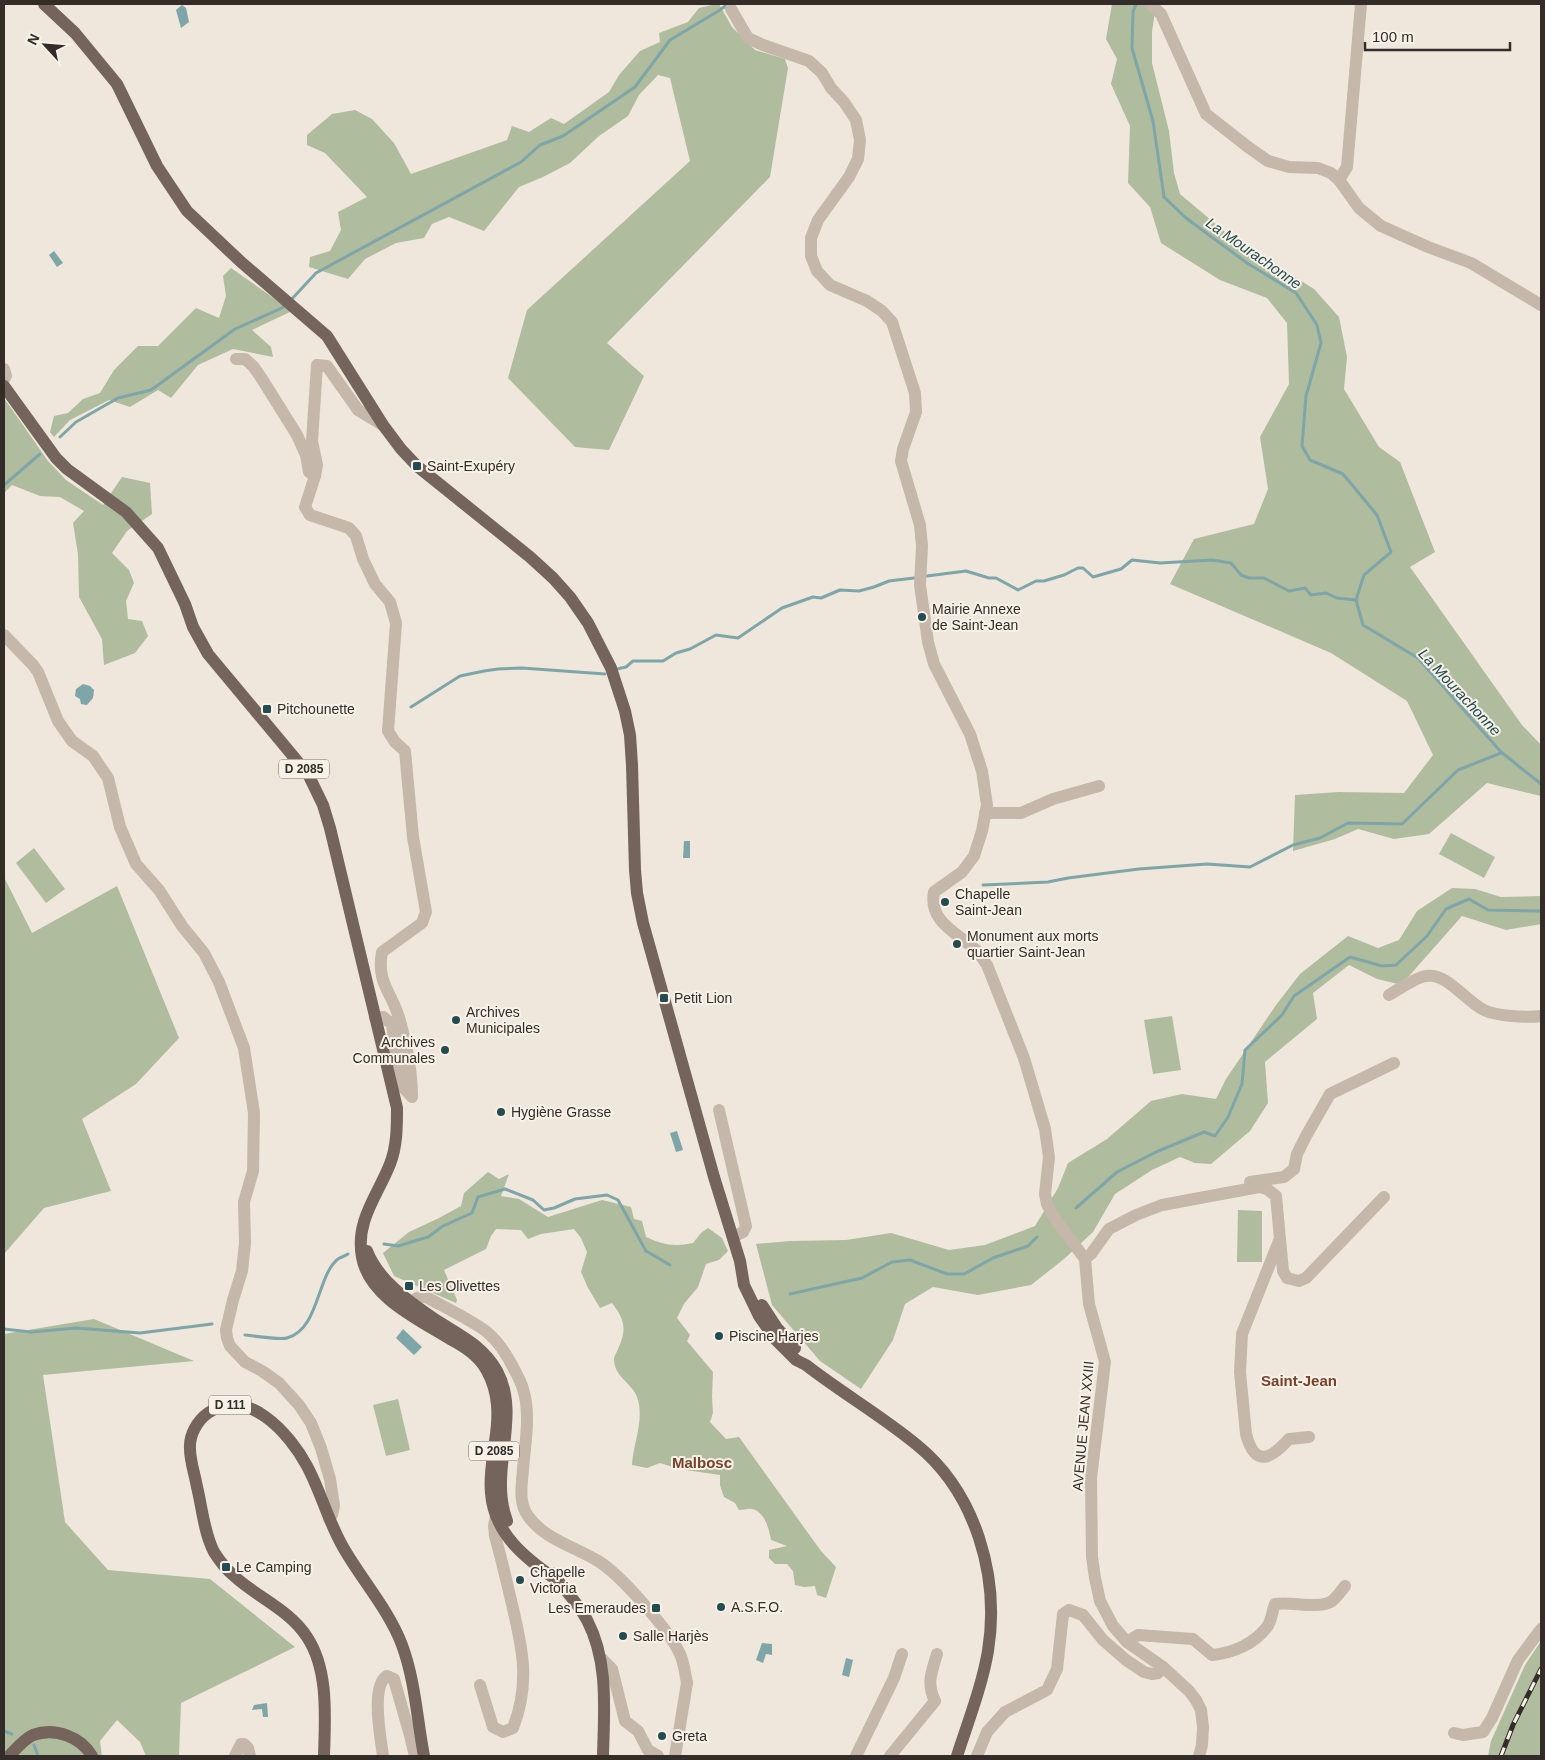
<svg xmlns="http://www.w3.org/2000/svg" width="1545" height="1760" font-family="Helvetica,sans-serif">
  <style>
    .green { fill: #b0bc9e }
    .water { fill: #7ea5a8 }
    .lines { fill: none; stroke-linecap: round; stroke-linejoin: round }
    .stream { stroke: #7ea5a8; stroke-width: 3 }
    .minor { stroke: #c5b7a9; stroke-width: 12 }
    .major { stroke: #74645b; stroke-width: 12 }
    .rail-casing { stroke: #332c28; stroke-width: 5 }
    .rail { stroke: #f7f1e8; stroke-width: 3; stroke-dasharray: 9; stroke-linecap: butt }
    .poi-dot { fill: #234b50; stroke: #f7f1e8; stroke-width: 2 }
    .labels { text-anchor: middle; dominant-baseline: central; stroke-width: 4; stroke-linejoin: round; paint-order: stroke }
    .shield { fill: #f7f1e8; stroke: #6e6762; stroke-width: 1 }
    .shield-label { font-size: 12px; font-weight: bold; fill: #332c28 }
    .poi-label { font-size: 14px; fill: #332c28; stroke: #f7f1e8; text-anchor: start }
    .street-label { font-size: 14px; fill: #332c28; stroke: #f7f1e8 }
    .water-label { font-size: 15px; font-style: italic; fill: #234b50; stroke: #f7f1e8 }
    .neighbourhood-label { font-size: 15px; font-weight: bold; fill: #79412b; stroke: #f7f1e8 }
  </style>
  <rect width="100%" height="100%" fill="#efe7dc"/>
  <g class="green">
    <polygon points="716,4 719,4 732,27 755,50 785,59 788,68 770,177 607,343 644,376 609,450 575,447 508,378 527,310 690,161 670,78 658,75 639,95 628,116 599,136 570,163 543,177 519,187 484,231 449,217 432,224 424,238 396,243 365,259 348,279 309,267 310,257 330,251 341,230 338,212 367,197 325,153 307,145 307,135 332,114 355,110 372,119 394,143 411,174 507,140 512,126 529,132 551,118 564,124 609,92 619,75 640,51 660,42 659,33 688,22 699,8"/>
    <polygon points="1112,4 1156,4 1152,32 1152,63 1169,131 1174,173 1180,194 1231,237 1314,289 1339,317 1347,357 1344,389 1379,447 1400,462 1435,552 1410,567 1522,725 1541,745 1541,796 1487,783 1429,834 1394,839 1358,829 1335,839 1293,851 1295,795 1339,792 1404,793 1433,755 1407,701 1331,653 1170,584 1194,539 1254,524 1268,489 1260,437 1289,384 1287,323 1267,298 1220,280 1161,243 1150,207 1128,183 1130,126 1111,84 1117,59 1106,39"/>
    <polygon points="231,268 292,311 252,330 271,347 273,357 233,349 198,365 171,398 158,390 130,407 109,400 70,420 54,437 50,432 54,416 68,413 83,399 100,393 114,370 138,346 158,346 196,308 219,318 226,296 223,276"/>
    <polygon points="4,398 48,461 66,480 103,505 122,477 150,483 152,514 127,531 112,553 129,570 134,583 126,601 128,619 142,621 148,636 135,653 104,665 102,639 79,597 78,554 73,523 84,511 60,497 40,496 12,485 4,493 4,458 5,453 4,451"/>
    <polygon points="1451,833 1495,857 1484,878 1439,854"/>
    <polygon points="34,848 65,889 46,903 16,863"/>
    <polygon points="4,877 32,933 117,886 179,1038 136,1084 82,1119 111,1191 44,1208 4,1254"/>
    <polygon points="1452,888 1475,889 1501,897 1541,896 1541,924 1506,930 1462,916 1409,976 1398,984 1377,979 1349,965 1313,993 1317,1019 1265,1062 1268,1103 1250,1131 1211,1164 1195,1163 1180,1157 1152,1170 1115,1194 1093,1232 1064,1259 1031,1285 978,1295 933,1287 905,1304 893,1340 861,1389 820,1361 772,1305 756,1244 790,1241 846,1240 891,1233 949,1250 985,1245 1035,1226 1058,1188 1068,1163 1107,1139 1151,1101 1182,1094 1216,1099 1226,1079 1276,1005 1300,974 1348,936 1378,948 1399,940 1417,911"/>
    <polygon points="1172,1016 1181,1070 1153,1074 1144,1020"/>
    <path d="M 488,1172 L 499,1179 L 509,1174 L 501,1196 L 519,1199 L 548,1217 L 602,1200 L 631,1207 L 634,1219 L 642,1221 L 646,1237 C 663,1245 675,1247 693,1243 L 701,1233 L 708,1228 L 722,1238 L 728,1251 L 719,1260 L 706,1264 L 698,1287 L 684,1304 L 677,1318 L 690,1335 L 687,1341 L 713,1372 L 712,1397 L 713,1413 L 710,1422 L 726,1439 L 739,1437 L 821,1551 L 836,1567 L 826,1598 L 817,1595 L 815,1586 L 804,1587 L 795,1585 L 793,1571 L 787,1564 L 775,1564 L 769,1558 L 769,1550 L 787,1546 L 771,1540 C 769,1529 765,1512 752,1509 C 748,1508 743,1510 739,1510 L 735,1503 L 724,1497 L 720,1485 L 720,1475 L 679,1469 L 660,1463 L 647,1468 L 632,1465 C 633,1444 645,1419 637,1397 C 632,1383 614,1377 614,1359 C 614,1356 617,1352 618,1349 C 627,1329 625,1320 612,1303 L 600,1308 L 588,1288 L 581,1272 L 587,1252 L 581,1238 L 574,1229 L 541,1234 L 528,1239 L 521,1230 L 496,1229 L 491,1236 L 486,1249 L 444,1270 L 457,1300 L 456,1303 L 394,1276 L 383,1253 L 409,1232 L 439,1218 L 461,1206 L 464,1193 Z"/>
    <polygon points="1238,1210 1262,1211 1262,1262 1237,1262"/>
    <polygon points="94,1319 194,1361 43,1375 65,1522 108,1570 210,1579 295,1647 181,1703 179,1756 146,1756 140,1742 117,1720 100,1741 102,1756 4,1756 4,1334"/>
    <polygon points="398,1399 410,1450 386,1456 373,1405"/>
    <polygon points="1541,1641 1541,1756 1488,1756 1491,1741 1525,1665"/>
  </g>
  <g class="water">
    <polygon points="182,5 186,8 189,22 181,28 176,10"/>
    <polygon points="54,251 63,263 57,267 49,255"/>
    <polygon points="83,684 90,686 94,690 93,698 87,705 81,704 80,699 75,696 76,689"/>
    <polygon points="684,841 690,841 690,858 683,858"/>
    <polygon points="677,1131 683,1150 676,1152 670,1133"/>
    <polygon points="403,1329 422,1347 414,1355 396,1338"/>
    <polygon points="762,1643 772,1644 772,1655 766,1654 763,1663 756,1660"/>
    <polygon points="846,1658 853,1660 849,1677 842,1675"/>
    <polygon points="267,1703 268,1717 263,1717 262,1709 252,1710 254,1705"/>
  </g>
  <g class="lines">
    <g class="stream">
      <polyline points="1136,4 1133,12 1132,48 1153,121 1164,197 1186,218 1247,263 1296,293 1317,325 1321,343 1306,396 1302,446 1310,460 1343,474 1377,515 1391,552 1364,575 1356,600 1363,625 1418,658 1501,752 1541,784"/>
      <polyline points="290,301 316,273 521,162 540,145 563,136 635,87 670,40 720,10 728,4"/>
      <polyline points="60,437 76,422 118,398 151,390 235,329 282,308 285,305"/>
      <polyline points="4,485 40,454"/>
      <polyline points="927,576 966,571 989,578 996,578 1018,590 1036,581 1044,581 1064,575 1078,568 1083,568 1093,577 1121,569 1132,560 1160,563 1212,560 1231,563 1241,575 1249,578 1264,578 1289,591 1305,588 1311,595 1326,593 1337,598 1356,600"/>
      <polyline points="617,669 626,667 633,661 663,661 676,653 690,649 716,635 738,638 782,608 813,597 821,598 840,590 859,591 874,587 889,581 914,578"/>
      <polyline points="411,707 460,676 484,671 498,669 522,668 605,674"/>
      <polyline points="983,885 1048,882 1068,878 1139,869 1207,864 1250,867 1293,845 1320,838 1348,823 1402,824 1458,770 1501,753"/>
      <polyline points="1076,1208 1117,1172 1156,1152 1204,1132 1215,1136 1228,1117 1242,1084 1245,1050 1282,1015 1294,996 1350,957 1382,966 1396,965 1427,936 1446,909 1469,899 1488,910 1541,911"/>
      <polyline points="384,1244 398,1246 428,1237 443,1226 472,1213 478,1197 505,1189 533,1200 544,1210 554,1208 575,1199 607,1195 618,1200 646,1251 670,1265"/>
      <polyline points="790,1294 862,1278 892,1262 910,1260 947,1274 964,1274 993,1258 1028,1246 1037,1237"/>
      <polyline points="4,1329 31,1332 76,1328 140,1333 212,1324"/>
      <path d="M 245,1335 C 254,1336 280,1340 287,1338 C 319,1330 317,1275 338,1259 C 341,1257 345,1256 348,1254"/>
      <polyline points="4,1731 12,1734"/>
      <polyline points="34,1745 38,1756"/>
    </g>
    <g class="minor">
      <polyline points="1150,4 1161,14 1206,114 1248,147 1268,161 1289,167 1318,168 1331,173 1339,180 1359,208 1381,226 1428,247 1471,263 1541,305"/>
      <path d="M 731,9 L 748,38 L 763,45 L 809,61 L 822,73 L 831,88 L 844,102 L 856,120 L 860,140 L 858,159 L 849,177 L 818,220 L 811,238 L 811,256 L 817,271 L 830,285 L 867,301 L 882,311 L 892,322 L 915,393 L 916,412 L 903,449 L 901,461 L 920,525 L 922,546 L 920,585 L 928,642 L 934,664 L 970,734 L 982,771 L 987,805 L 982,831 L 974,856 L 962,872 L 934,892 C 928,923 960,934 978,952 C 981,956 984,961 987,965 L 1024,1058 L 1045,1129 L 1049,1157 L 1045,1194 L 1047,1204 L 1053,1216 L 1085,1259 L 1089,1304 L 1105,1362 L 1091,1478 L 1092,1557 L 1095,1578 L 1100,1601 L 1113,1626 L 1127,1642 L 1163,1667 L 1189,1691 L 1196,1700 L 1201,1710 L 1203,1727 L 1202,1745 L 1199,1756"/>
      <polyline points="1339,180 1347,167 1361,4"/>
      <polyline points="236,359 245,359 253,366 262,379 297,435 306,455 309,472 315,476"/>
      <polyline points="4,369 6,376 4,379"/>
      <polyline points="4,635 33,665 38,672 58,721 72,741 93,756 108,778 120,827 136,864 159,890 182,926 204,953 219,982 244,1048 254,1113 253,1171 244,1202 245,1243 242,1271 233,1300 226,1330 227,1338 230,1346 245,1362 262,1371 279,1383 299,1405 311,1423 321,1448 330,1479 334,1506 332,1515 329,1519"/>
      <polyline points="985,813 1021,813 1053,799 1099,786"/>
      <path d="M 1389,995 C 1398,990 1416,977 1426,976 C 1447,972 1466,1002 1484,1010 C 1496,1016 1528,1018 1541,1016"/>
      <path d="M 375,1018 L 383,1017 L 392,1024 L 400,1084 L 412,1097 C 412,1071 407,1046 400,1021 C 393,993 376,984 382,952 L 422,923 L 426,912 L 413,837 L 405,751 L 395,742 L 388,731 L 396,623 L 390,602 L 375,584 L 363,559 L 356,536 L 349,528 L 310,515 L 305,507 L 315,476 L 317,465 L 312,441 L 317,365 L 327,366 L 358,410 L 383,425"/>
      <polyline points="719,1110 746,1226 743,1232 733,1237"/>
      <polyline points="1250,1182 1284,1177 1294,1169 1297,1154 1306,1136 1330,1094 1394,1063"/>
      <path d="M 1279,1241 L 1242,1334 L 1240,1372 L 1246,1434 C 1255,1468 1271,1459 1289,1439 L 1309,1437"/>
      <polyline points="1085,1259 1091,1254 1109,1229 1136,1215 1162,1205 1259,1187 1267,1189 1276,1196 1283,1271 1287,1278 1299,1281 1306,1278 1384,1197"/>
      <path d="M 412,1302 C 417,1296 422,1296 428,1298 C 446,1308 471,1320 487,1332 C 499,1342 507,1355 514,1369 C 517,1375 521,1382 523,1389 C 531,1414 525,1444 523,1469 C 522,1484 518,1502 528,1516 C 544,1539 575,1547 598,1561 C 620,1574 669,1630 680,1654 C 684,1663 685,1673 687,1683 L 675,1756"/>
      <path d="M 1127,1642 L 1138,1635 L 1193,1639 L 1212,1655 C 1233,1653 1254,1644 1267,1627 C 1272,1620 1272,1611 1275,1604 C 1291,1601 1319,1610 1332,1601 C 1337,1597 1341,1591 1345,1586"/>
      <polyline points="600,1657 612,1669 625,1721 638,1731 648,1750 658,1756"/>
      <path d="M 480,1685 L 493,1727 L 503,1732 L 513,1728 C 531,1682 522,1646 511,1600 C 506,1579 501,1557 495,1536 L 494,1526 L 496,1516"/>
      <polyline points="1454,1733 1463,1735 1483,1732 1492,1718 1518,1660 1541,1629"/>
      <polyline points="235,1756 241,1744 244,1744 248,1748 250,1756"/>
      <path d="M 383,1756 C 381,1740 370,1686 387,1676 L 394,1679 L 395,1683 L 410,1735 L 415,1756"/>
      <polyline points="856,1756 894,1678 902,1654"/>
      <path d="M 890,1756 L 935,1701 C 926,1683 932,1671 937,1654"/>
      <polyline points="977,1756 987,1732 1005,1712 1047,1690 1057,1669 1063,1614 1069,1610 1083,1615 1103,1640 1126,1660 1144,1672 1152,1674 1158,1673 1163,1667"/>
    </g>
    <g class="major">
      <path d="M 44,4 L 75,33 L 117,84 L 157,166 L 187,211 L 241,262 L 327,336 L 383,425 L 401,449 L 417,466 L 530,557 L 553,578 L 570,597 L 588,623 L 611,668 L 625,711 L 630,735 L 632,765 L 635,870 L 637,893 L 643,923 L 714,1177 L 740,1261 L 744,1285 L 759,1316 L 776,1340 L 796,1360 L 806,1365 C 842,1393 882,1416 917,1445 C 976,1493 1000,1577 988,1651 C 982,1686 968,1722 957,1756"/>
      <path d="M 4,386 L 56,458 L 67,469 L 126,512 L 158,548 L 185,604 L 193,627 L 208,654 L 308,774 L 323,805 L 330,828 L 397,1108 C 397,1127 397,1146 390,1164 C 378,1195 355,1221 362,1257 C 369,1297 418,1319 450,1339 C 465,1347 479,1356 487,1371 C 499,1393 499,1416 495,1441 C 493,1458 489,1476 491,1493 C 494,1534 526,1559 557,1580"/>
      <path d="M 367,1251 C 378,1280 408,1301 433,1318 C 457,1334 482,1344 497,1371 C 522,1417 488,1471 507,1521"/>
      <polyline points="762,1305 777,1328 795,1348"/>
      <path d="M 552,1573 C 564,1589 577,1602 587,1620 C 609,1662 604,1710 603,1756"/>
      <path d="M 9,1756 C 16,1749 24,1739 33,1735 C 55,1727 81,1737 92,1756"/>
      <path d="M 324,1756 C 325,1718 329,1670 307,1637 C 289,1609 256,1597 233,1575 C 226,1569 219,1560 214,1552 C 204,1533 202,1507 197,1487 C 195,1475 190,1461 190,1449 C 189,1435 197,1421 208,1413 C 247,1385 290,1434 307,1466 C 321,1492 328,1521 343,1547 C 361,1579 389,1610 402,1645 C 415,1680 417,1719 424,1756"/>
    </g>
    <defs>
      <polyline id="rail" points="1501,1756 1513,1725 1541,1669"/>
    </defs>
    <use href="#rail" class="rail-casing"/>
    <use href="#rail" class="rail"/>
  </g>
  <g class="poi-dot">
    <rect x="412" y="461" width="10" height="10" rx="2.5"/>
    <circle cx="922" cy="617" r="5"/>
    <rect x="262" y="704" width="10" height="10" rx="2.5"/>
    <circle cx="945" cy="902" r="5"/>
    <circle cx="957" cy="944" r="5"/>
    <rect x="659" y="993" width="10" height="10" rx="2.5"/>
    <circle cx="456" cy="1020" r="5"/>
    <circle cx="445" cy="1050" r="5"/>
    <circle cx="501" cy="1112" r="5"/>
    <rect x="404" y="1281" width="10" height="10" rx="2.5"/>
    <circle cx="719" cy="1336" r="5"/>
    <rect x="221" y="1562" width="10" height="10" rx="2.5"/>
    <circle cx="520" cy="1580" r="5"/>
    <circle cx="721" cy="1607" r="5"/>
    <rect x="651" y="1603" width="10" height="10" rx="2.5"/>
    <circle cx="623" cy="1636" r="5"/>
    <circle cx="662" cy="1736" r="5"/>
  </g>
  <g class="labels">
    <g class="shield">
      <rect x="279" y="759.5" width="50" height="19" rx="4"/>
      <rect x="209" y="1395.5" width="42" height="19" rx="4"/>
      <rect x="469" y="1441.5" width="50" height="19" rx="4"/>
    </g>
    <g class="shield-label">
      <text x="304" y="769">D 2085</text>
      <text x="230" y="1405">D 111</text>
      <text x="494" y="1451">D 2085</text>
    </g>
    <g class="poi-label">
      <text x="427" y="466">Saint-Exupéry</text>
      <text x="932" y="609">Mairie Annexe<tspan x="932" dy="16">de Saint-Jean</tspan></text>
      <text x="277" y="709">Pitchounette</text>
      <text x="955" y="894">Chapelle<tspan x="955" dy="16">Saint-Jean</tspan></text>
      <text x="967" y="936">Monument aux morts<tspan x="967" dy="16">quartier Saint-Jean</tspan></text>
      <text x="674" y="998">Petit Lion</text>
      <text x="466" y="1012">Archives<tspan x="466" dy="16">Municipales</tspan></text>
      <text x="435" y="1042" text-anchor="end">Archives<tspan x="435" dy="16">Communales</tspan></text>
      <text x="511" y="1112">Hygiène Grasse</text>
      <text x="419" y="1286">Les Olivettes</text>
      <text x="729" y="1336">Piscine Harjes</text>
      <text x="236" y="1567">Le Camping</text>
      <text x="530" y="1572">Chapelle<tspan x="530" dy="16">Victoria</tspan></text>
      <text x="731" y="1607">A.S.F.O.</text>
      <text x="646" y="1608" text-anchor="end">Les Emeraudes</text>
      <text x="633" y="1636">Salle Harjès</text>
      <text x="672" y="1736">Greta</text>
    </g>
    <g class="street-label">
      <text transform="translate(1083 1426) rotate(-85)">AVENUE JEAN XXIII</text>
    </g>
    <g class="water-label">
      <text transform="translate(1254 253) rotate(35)">La Mourachonne</text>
      <text transform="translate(1460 692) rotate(47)">La Mourachonne</text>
    </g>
    <g class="neighbourhood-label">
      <text x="1299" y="1380">Saint-Jean</text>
      <text x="702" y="1462">Malbosc</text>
    </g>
  </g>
  <rect width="1545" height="1760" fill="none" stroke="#332c28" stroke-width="10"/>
  <g transform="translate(45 45) rotate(296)" stroke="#f7f1e8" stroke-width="4" paint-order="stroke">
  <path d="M0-4L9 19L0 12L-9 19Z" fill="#332c28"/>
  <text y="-8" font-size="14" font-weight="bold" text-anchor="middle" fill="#332c28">N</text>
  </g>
  <path d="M1365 42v8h145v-8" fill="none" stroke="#332c28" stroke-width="2.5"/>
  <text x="1372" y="42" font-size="15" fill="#332c28" stroke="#f7f1e8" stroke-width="4" paint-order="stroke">100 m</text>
</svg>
